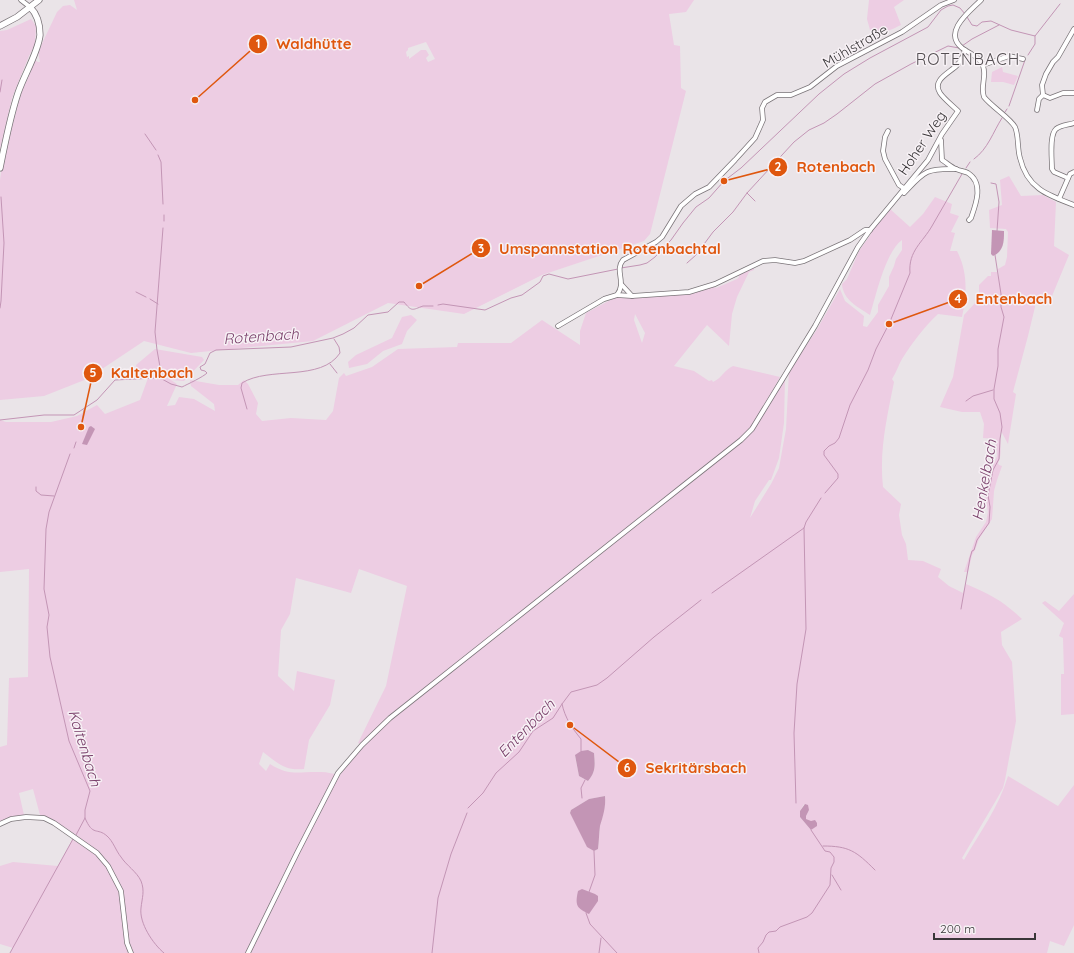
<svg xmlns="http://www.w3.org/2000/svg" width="1074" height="953" font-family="Quicksand,sans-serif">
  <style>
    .green { fill: #edcde3; fill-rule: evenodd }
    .water { fill: #c395b5 }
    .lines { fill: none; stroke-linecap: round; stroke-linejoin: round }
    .stream { stroke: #c395b5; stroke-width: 1 }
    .minor-casing { stroke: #7b7579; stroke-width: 5.5 }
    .major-casing { stroke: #7b7579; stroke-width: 7 }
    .minor { stroke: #fff; stroke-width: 4 }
    .major { stroke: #fff; stroke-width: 5.5 }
    .labels { text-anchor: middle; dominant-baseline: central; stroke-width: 3; stroke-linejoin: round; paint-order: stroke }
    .street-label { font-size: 14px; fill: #393638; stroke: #f7f1f5 }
    .water-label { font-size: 15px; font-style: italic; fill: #783e69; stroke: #f7f1f5 }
    .quarter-label { font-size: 16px; letter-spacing: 1px; fill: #544f52; stroke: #f7f1f5 }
    .leader { fill: none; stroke: #df570e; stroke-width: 1.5 }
    .callout-dot { fill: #df570e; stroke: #f7f1f5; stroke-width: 1.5 }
    .mark-label { font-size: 12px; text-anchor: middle; font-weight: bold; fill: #fff }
    .callout-label { font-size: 15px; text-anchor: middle; font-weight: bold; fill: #df570e; stroke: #f7f1f5; stroke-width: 3; stroke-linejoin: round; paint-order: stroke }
  </style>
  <rect width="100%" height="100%" fill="#eae4e8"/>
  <g class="green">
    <path d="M 74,0 L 694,0 L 686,12 L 669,14 L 674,45 L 680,46 L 681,88 L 686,91 L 650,234 L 644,241 L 542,275 L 464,314 L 388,303 L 313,341 L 191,353 L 144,341 L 87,379 L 44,396 L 0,400 L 0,180 L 1,172 L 20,95 L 35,60 L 38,62 L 40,62 L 38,52 L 57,12 L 63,6 L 70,5 L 77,10 ZM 426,42 L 435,59 L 428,62 L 426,58 L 429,55 L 426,50 L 421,50 L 409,59 L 409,56 L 407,57 L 406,52 L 408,50 L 408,48 Z"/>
    <path d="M 869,0 L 904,0 L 894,7 L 901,25 C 890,30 881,36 870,30 L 867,19 Z"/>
    <polygon points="31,19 36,26 35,44 29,56 12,98 0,150 0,31 7,30"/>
    <polygon points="1002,67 1003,72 1018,76 1014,85 1003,82 991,82 992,72"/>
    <path d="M 1009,176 L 1021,196 L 1043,195 L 1056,202 L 1054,246 L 1069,255 L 1052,296 L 1040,294 L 1039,298 L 1035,299 L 1035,307 L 1028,336 L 1013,392 L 1016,394 L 1008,444 L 1001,431 C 999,442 1003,453 998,463 L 999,465 L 1002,466 L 997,480 L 994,491 L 992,519 L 979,539 L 975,550 L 972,555 L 968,572 L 964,572 L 976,537 L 986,522 L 988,512 L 985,494 L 990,472 L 997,456 L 996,439 L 983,438 L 984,424 L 980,412 L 962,412 L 940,407 L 953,377 L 964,315 L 976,302 L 979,297 L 979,285 L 988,276 L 991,276 L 991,272 L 997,272 L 999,280 L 998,269 L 1005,265 L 1007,257 L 1008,232 L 1006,229 L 990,228 L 989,210 L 1002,205 L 1000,180 Z"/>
    <path d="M 935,197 L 952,204 L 950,213 L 959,216 L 951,232 L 955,233 L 950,251 L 957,251 C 968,272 967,295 962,317 L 938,314 C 924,327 912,343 902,359 C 898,366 896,373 892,379 L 894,382 C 887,417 879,451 883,487 L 901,504 L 899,515 L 902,535 L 906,544 L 908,560 L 923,561 L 941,569 L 938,577 L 949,586 L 963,593 L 966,584 C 990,594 1003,601 1022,619 L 1001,632 L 1002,645 L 1012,662 L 1016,721 L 1005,780 L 1003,788 L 995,802 L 962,858 L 964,860 C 980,832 999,807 1008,776 L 1058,806 L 1074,785 L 1074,925 L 1064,946 L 1050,941 L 1047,953 L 132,953 C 125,935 127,914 123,896 C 118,866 93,847 70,831 C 60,825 52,819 40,815 L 33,789 L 19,793 L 24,815 L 0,821 L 0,747 L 7,745 L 9,678 L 28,677 L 29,569 L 0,572 L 0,420 L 6,422 L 51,422 L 77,416 L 97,405 L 105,414 L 140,400 L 148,378 L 140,378 L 136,365 L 155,349 L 202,357 L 204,360 L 184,381 L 171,380 L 177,384 L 167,406 L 175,405 L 179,397 L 194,399 L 215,411 L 214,404 L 191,386 L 190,380 L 219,385 L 238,385 L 244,380 L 248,384 L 258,403 L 256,414 L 262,421 L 291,418 L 326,420 L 333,411 L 339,378 L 344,373 L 346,376 L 372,367 L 398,349 L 457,347 L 458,343 L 511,343 L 542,320 L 580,345 L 580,331 L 586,313 L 616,297 L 667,294 L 713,286 L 716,288 L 737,279 L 739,277 L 739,274 L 754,266 L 754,270 L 749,272 L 737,297 L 732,314 L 729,346 L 707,325 L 674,366 L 694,371 L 709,381 L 712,380 L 713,382 C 722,378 724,370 733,366 L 780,377 L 747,437 L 785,378 L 784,423 L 779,458 L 771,480 L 769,480 L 755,501 L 750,518 L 771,484 L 779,468 L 786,429 L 789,371 L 816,331 L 840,289 L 845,301 L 864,316 L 863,326 L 867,327 L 878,312 L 878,305 L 889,286 L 889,277 L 894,266 L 896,259 L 902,250 L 902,240 C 886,251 876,295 870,315 C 858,307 843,300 842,284 L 847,279 L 859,251 L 871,234 L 870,233 L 890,209 L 910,227 L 923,214 ZM 635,314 L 645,333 L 642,343 L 634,320 ZM 359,569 L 407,586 L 386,686 L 358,743 L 363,745 L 340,775 C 334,774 327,772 321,772 C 300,771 290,777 270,764 L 266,771 L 259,764 L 263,752 C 278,763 284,771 304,769 L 309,740 L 330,705 L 335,680 L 297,671 L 294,691 L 278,676 L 281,630 L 290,614 L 296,578 L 351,593 ZM 588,750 L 594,753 C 595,765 596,772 588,781 L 579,776 L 575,756 ZM 605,796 C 606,807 602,816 600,826 C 599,833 599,841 598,849 L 594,851 L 580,831 L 570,813 L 571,810 L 589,799 ZM 804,804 L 809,810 L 806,816 L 806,819 L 817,825 L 811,830 L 800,817 L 800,811 Z"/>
    <polygon points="411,315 417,320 407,331 402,344 383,351 367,364 349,368 348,362 356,355 392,338 402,317"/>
    <polygon points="1074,594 1074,714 1061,715 1061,674 1064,674 1063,638 1059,636 1064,623 1042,603 1045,601 1059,611"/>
    <polygon points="73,839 99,856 109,871 120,893 126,948 129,953 10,953 13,948 0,944 0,866 13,862 58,866"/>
  </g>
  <g class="water">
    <path d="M 992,230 L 1004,231 C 1004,241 1004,251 993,256 L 991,254 Z"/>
    <polygon points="91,426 95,429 87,445 82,444 89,427"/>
    <path d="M 588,750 L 594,753 C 595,765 596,772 588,781 L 579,776 L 575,755 L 581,751 Z"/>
    <path d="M 605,796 C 606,807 603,816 600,826 C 599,833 599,841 598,849 L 594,851 L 587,847 L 570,813 L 571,810 L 589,799 Z"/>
    <polygon points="805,804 808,805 809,810 806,816 806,819 811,821 815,820 817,823 817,826 811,830 800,817 800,811"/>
    <path d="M 582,889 L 595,894 L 598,896 L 598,901 L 589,914 C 576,908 575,905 578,891 Z"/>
  </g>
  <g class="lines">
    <g class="stream">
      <polyline points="967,17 972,25 977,26 982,22 991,21 1011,30 1035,36 1060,4"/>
      <polyline points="962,46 972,39 999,25"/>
      <polyline points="1028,55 1035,44 1035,36"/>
      <polyline points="0,92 2,80"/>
      <polyline points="1009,106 1025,60"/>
      <polyline points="1005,112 1007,109"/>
      <polyline points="145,134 156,150"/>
      <polyline points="158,155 161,162 163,204"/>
      <path d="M 974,159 C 988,149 993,132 1002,118"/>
      <polyline points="966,168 970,162"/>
      <polyline points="991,183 996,184 999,202 997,231"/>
      <polyline points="747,193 755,201"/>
      <polyline points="164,215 164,221"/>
      <polyline points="687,263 696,255 713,232 733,212 747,193 794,142 809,130 824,123 837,114 875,84 911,64 948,46 959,48"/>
      <polyline points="621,268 640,265 647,263 655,257 671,240 683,223 696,207 709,198 724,181 741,168 819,94 844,74 870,58 928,27 941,10 948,6 953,5 960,8 965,14"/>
      <polyline points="136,292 146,297"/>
      <polyline points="150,299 158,304"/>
      <polyline points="438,305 443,304 485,310 511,298 522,295 540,282 543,276 549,274 568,279 618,269"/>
      <polyline points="0,308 1,301 4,243 1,197"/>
      <polyline points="330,364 337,373"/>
      <polyline points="162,378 157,350 155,332 163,228"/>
      <polyline points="966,401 973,396 993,390"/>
      <path d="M 247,409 L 241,388 L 242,383 C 269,366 321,382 340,353 L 339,347 L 334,339"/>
      <path d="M 0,420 L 44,415 L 74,415 L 97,400 L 115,380 L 155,378 L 162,379 L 171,384 L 182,387 C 188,384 203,377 207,373 L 205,371 L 201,370 L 200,367 L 205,364 L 210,353 L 216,350 L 291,347 L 333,338 L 343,334 L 354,328 L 368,315 L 388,312 L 399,302 L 404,302 C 412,312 412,310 423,306 C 426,306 430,306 433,306"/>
      <polyline points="82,421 84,410"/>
      <polyline points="81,431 81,427"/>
      <polyline points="74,448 76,442"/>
      <polyline points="70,454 49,512 46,529 44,589 49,615 47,627 50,657 69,741 90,791 85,810 85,818 76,835"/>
      <polyline points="36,487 36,491 41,495 54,496"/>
      <path d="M 825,493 L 838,478 L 838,474 L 824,455 L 824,451 L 829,446 L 835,443 L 839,438 L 850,405 L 868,370 L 876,349 L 889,324 L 910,273 C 908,251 923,242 932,226 C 942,209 952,191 962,174"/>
      <polyline points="712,593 804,528 806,522 821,498"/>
      <polyline points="961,609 970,558 972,551 974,550 977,540 989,523 990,507 988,495 993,470 999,459 1000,439 1002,427 1000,413 994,399 994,389 998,366 998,349 1004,317 1001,307 1001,294 995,255"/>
      <path d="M 562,704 C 565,718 572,728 581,739 L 581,751"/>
      <polyline points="582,798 581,788 585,780"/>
      <polyline points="796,803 794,733 797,684 806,629 804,528"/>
      <polyline points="468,808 483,793 496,773 519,752 533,731 553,718 562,704 571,692 597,685 607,678 654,637 701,600"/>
      <path d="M 85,818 C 93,837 97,827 107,836 C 113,841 116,851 121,857 C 126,865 137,872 141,881 C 145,891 142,898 141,908 C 139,923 153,944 164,953"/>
      <path d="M 823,846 C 849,846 856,851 875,870"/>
      <polyline points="832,875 841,890"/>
      <polyline points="589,892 595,875 594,851"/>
      <polyline points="586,913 590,924 617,953"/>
      <polyline points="10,953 73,839"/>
      <polyline points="432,953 438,898 451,854 467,813"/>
      <polyline points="599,953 601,938"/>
      <polyline points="759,953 758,948 763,942 766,935 769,932 776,931 780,927 807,917 812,913 830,885 831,868 834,862 834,857 830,852 825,851 811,830"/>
    </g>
    <defs>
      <g id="minor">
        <polyline points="21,0 30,7"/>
        <path d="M 981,0 C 970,11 942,32 962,48 C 970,54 980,57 983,66 C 987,76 980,87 984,97 C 992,107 1010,118 1015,127 C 1019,136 1017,148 1020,158 C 1027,188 1047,195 1074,205"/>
        <polyline points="1074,29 1058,57 1053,62 1046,74 1042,85 1043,95 1050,98 1063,93 1074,93"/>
        <polyline points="983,65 1009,56 1023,59"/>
        <polyline points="1037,110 1039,99 1043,95"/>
        <polyline points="888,131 885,137 883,151 885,159 899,185 905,189"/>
        <path d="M 941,140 L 942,160 C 947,163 951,167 956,169 C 960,171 964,171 968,173 C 984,183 976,204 971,218 L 969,220"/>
        <path d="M 1068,178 L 1054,172 L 1052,169 C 1052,159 1049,135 1056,129 C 1061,125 1068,125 1074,123"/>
        <path d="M 904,193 C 924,172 925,168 956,169"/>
        <polyline points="1059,199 1070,174 1074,172"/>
        <polyline points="622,285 632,296 689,292 715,284 763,261 775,260 795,263 804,261 850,240 865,230 870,230"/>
        <polyline points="617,295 632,296"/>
        <path d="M 558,326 L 604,299 L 617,295 C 627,282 614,271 623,260 L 656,242 L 662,237 L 681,206 L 695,194 L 709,187 L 735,160 L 755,138 L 763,120 L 762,108 L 765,102 L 777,95 L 791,95 L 810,87 L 837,66 L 902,32 L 941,5 L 954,0"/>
        <polyline points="0,824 11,819 26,817 44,818 54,823 97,853 108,866 121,891 127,943 131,953"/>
        <path d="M 248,953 L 297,853 L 338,773 L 362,745 L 390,718 L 684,485 L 741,440 L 752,429 L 815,326 L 858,247 L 870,230 L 928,160 L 942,134 L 958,111 C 952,105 944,99 940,93 C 931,79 952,72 958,64 C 962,60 963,55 965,50"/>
      </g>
      <g id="major">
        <polyline points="0,26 17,17 39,0"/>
        <path d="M 0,168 C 5,143 10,117 18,93 C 24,75 38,53 40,35 C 40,25 38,15 30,7"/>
      </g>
    </defs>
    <use href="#minor" class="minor-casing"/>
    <use href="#major" class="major-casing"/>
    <use href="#minor" class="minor"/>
    <use href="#major" class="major"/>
  </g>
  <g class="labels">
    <g class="street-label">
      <text transform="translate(855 46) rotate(-30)">Mühlstraße</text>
      <text transform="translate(922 143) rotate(-56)">Hoher Weg</text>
    </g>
    <g class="water-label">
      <text transform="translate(261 336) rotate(-4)">Rotenbach</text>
      <text transform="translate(984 480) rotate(-80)">Henkelbach</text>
      <text transform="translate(526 728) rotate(-46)">Entenbach</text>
      <text transform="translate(85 748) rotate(73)">Kaltenbach</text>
    </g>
    <g class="quarter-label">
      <text x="968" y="59">ROTENBACH</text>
    </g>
  </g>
  <path class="leader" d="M195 100L258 44M724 181L778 167M419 286L481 248M889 324L958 299M81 427L93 373M570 725L627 768"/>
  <g class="callout-dot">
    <circle cx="195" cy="100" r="4"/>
    <circle cx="724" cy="181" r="4"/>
    <circle cx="419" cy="286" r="4"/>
    <circle cx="889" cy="324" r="4"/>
    <circle cx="81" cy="427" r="4"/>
    <circle cx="570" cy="725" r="4"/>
    <circle cx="258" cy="44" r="10"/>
    <circle cx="778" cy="167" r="10"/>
    <circle cx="481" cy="248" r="10"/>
    <circle cx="958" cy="299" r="10"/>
    <circle cx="93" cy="373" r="10"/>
    <circle cx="627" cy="768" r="10"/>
  </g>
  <g class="mark-label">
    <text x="258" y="48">1</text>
    <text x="778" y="171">2</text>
    <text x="481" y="253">3</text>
    <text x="958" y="303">4</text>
    <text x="93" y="377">5</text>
    <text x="627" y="772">6</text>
  </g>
  <g class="callout-label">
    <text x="314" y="49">Waldhütte</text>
    <text x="836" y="172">Rotenbach</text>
    <text x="610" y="254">Umspannstation Rotenbachtal</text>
    <text x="1014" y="304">Entenbach</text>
    <text x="152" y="378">Kaltenbach</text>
    <text x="696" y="773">Sekritärsbach</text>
  </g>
  <path d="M934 933v6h101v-6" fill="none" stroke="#393638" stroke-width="2"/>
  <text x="940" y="933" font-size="12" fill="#393638" stroke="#f7f1f5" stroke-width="3" paint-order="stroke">200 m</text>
</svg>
